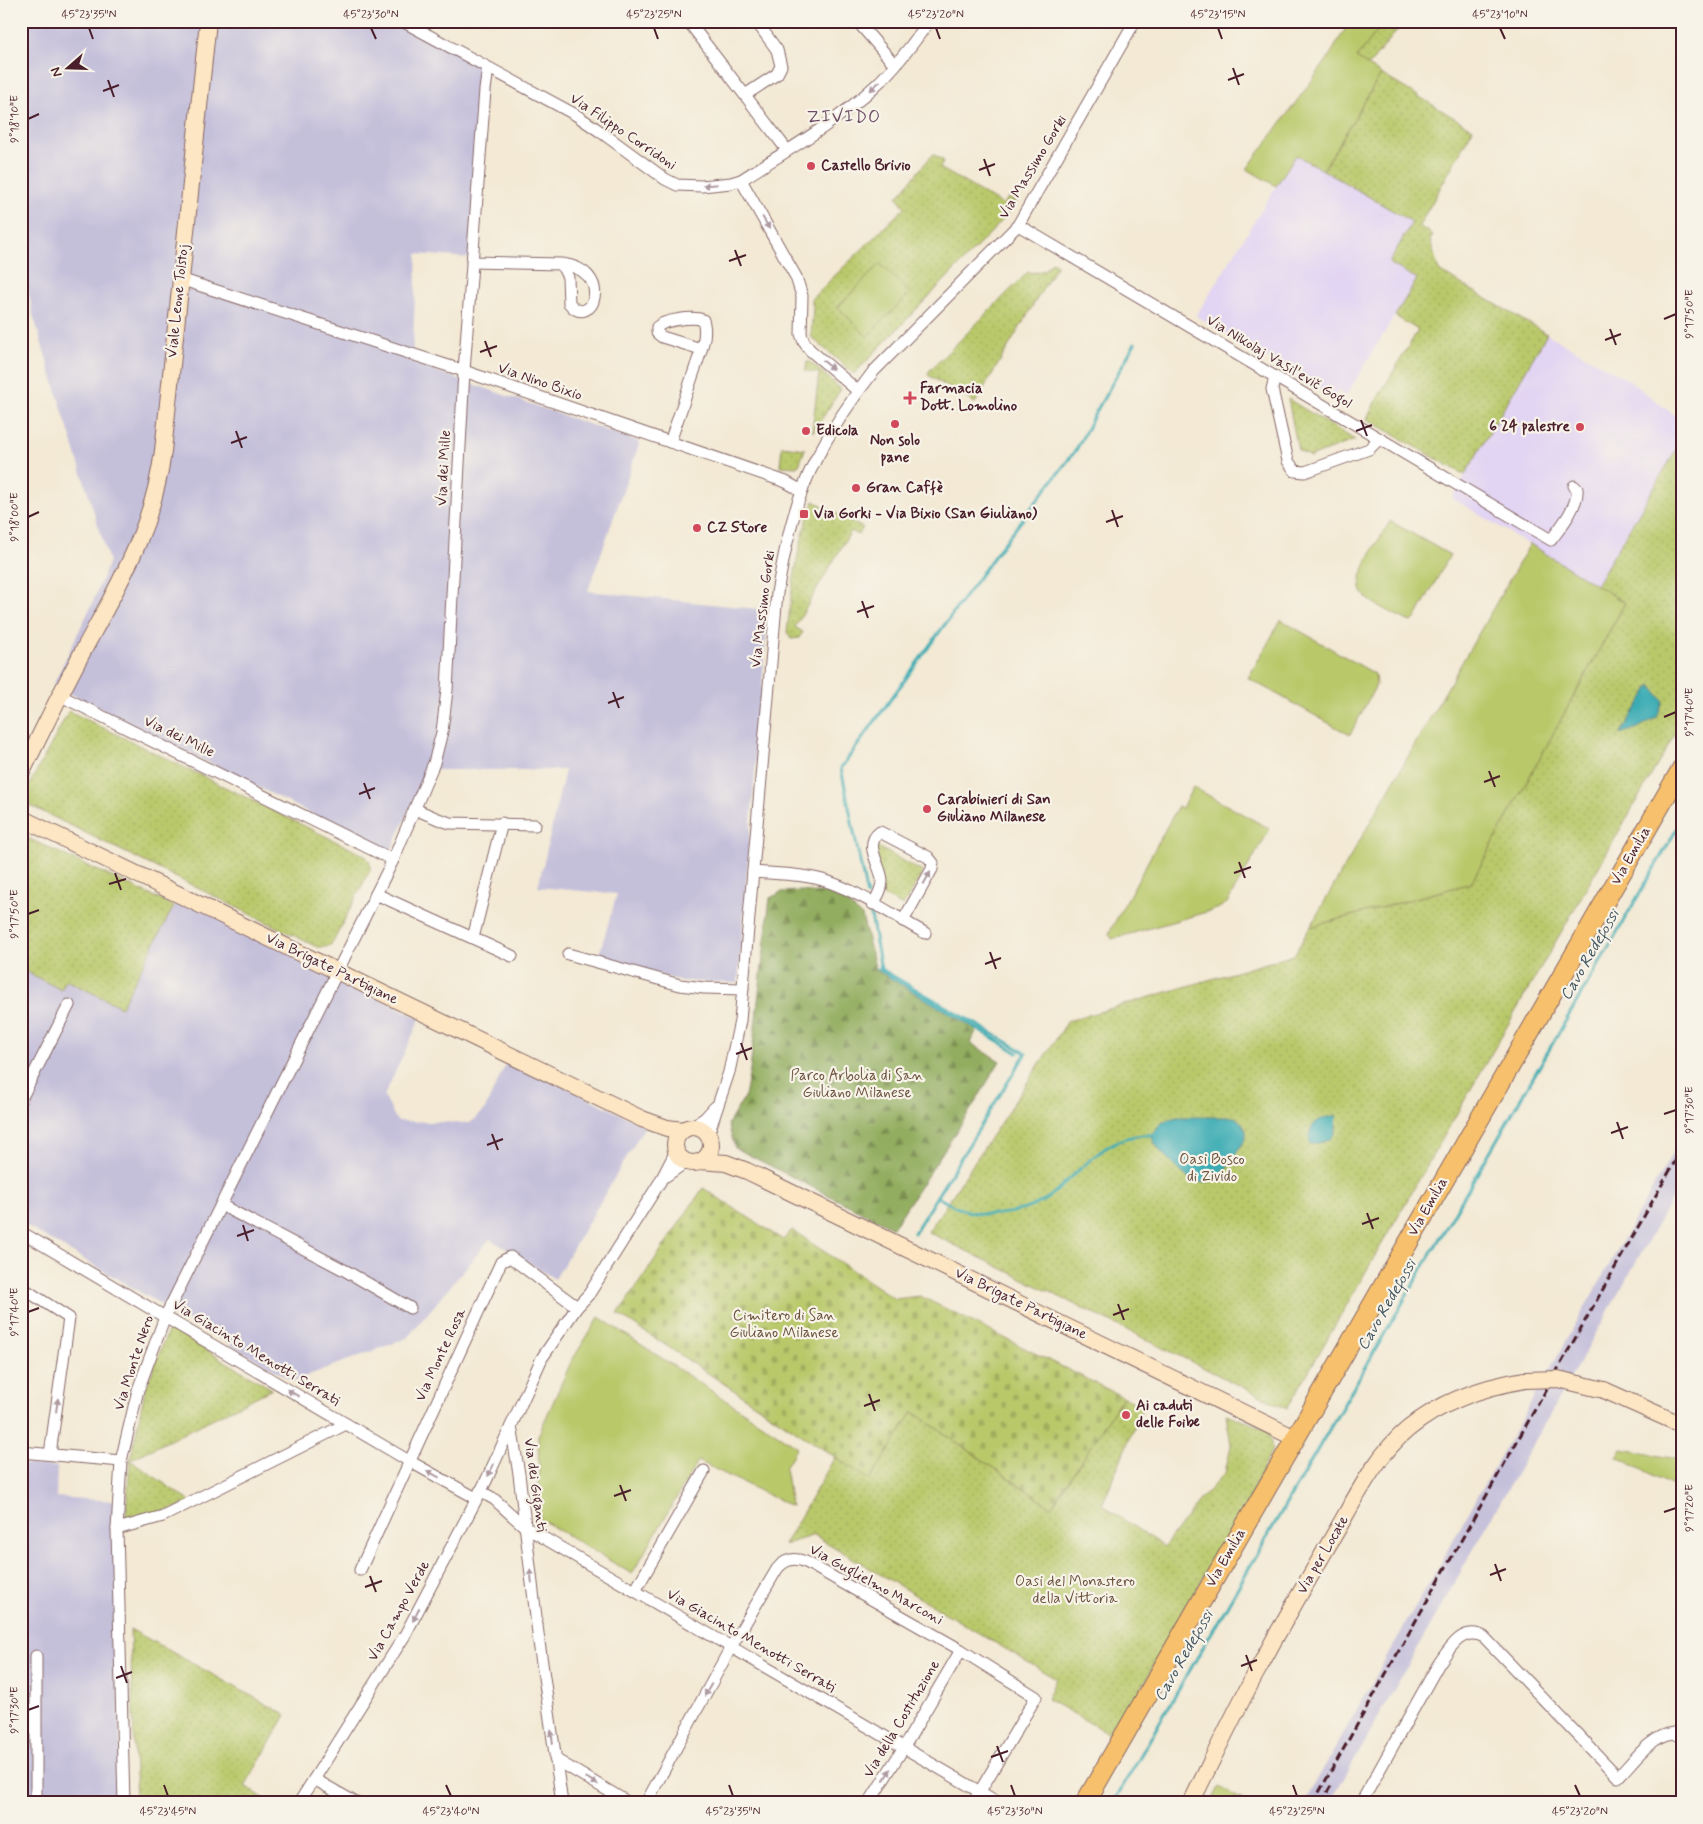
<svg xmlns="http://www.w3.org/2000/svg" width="1703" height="1824" font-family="Mynerve,sans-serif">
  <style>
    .built { fill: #e2d4f3 }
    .industrial { fill: #c5c0da }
    .grass { fill: url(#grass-dots); stroke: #82744b }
    .forest { fill: url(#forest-firs); stroke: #6e6645 }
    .cemetery { fill: url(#cemetery-stones); stroke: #82744b }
    .garden { fill: #b9c96b; stroke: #82744b }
    .water { fill: #3aacb4; stroke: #426670 }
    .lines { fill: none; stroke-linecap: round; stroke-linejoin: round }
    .stream { stroke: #3aacb4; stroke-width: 3 }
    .street-casing { stroke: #856666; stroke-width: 13 }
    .secondary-casing { stroke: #856666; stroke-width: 18 }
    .primary-casing { stroke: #856666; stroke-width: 21 }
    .street { stroke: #fff; stroke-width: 11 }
    .secondary { stroke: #fce6c4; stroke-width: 16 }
    .primary { stroke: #f7c06c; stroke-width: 19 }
    .rail { stroke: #4a1f2b; stroke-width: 3; stroke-dasharray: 8 4; stroke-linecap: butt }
    .secondary-bridge-casing { stroke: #856666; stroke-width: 18; stroke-linecap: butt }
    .secondary-bridge { stroke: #fce6c4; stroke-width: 16 }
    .oneway { fill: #ae9aa0 }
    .ticks { fill: none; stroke: #4a1f2b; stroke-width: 2 }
    .poi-dot { fill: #d1495b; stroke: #f7f3e8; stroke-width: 2 }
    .labels { text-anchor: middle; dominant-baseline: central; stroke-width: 4.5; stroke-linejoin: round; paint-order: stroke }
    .street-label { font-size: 15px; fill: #4a1f2b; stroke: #f7f3e8 }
    .poi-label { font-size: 15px; font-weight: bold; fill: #4a1f2b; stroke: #f7f3e8; text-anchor: start }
    .park-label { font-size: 15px; fill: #6b523e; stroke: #f7f3e8 }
    .water-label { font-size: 16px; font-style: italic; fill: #445762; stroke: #f7f3e8 }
    .quarter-label { font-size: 18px; letter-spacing: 1px; fill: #6c4d65; stroke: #f7f3e8 }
    .neatline { fill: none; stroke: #4a1f2b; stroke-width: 2 }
    .ticks-label { font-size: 12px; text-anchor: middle; fill: #4a1f2b }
  </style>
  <defs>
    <pattern id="grass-dots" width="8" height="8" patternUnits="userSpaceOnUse" patternTransform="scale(1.25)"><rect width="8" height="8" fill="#b9c96b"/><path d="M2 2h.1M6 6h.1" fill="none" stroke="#a1ac5d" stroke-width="1.8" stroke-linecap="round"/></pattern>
    <pattern id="forest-firs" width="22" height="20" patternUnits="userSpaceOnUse" patternTransform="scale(1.25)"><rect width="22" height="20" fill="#92ad5f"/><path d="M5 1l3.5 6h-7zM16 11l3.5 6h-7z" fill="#798c4f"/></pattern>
    <pattern id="cemetery-stones" width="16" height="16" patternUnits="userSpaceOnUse" patternTransform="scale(1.25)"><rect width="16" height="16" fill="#b9c96b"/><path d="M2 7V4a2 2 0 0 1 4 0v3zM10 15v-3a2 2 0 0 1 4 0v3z" fill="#a1ac5d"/></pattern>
  </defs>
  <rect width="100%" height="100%" fill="#f7f3e8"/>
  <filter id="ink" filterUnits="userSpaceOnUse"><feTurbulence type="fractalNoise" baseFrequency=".02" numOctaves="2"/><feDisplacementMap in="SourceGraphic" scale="10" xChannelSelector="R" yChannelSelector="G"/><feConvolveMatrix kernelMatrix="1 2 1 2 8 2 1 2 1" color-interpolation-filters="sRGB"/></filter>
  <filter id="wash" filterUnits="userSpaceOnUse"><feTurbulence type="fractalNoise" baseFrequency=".0096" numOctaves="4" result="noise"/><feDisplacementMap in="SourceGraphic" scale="20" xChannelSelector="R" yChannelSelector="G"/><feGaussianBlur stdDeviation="1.12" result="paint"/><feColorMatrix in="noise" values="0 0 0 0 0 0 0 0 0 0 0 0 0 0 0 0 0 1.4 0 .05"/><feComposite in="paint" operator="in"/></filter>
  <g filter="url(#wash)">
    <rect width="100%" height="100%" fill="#f3e9d4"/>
    <g class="built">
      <polygon points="1296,154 1412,222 1417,279 1346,396 1338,391 1334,397 1196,316"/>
      <polygon points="1547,334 1628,380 1682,421 1682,440 1596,585 1452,498"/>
    </g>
    <g class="industrial">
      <polygon points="21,21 406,21 487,64 470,258 417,254 412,363 640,442 588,591 768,610 738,983 681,981 598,958 617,894 538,887 565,770 427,770 390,853 53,685 92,604 109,561 33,315 21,253"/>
      <polygon points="179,898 420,1019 384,1096 397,1121 470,1123 484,1111 508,1059 645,1126 555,1279 490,1239 407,1338 293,1381 21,1223 21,969 61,989 65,980 121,1007"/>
      <polygon points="1682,1136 1682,1181 1330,1803 1304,1803"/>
      <polygon points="21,1464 57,1467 56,1497 115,1501 121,1803 21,1803"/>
    </g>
    <g class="grass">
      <polygon points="1385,21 1405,21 1368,66 1355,59"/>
      <polygon points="1381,74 1473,129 1419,226 1433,235 1430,240 1439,271 1547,334 1465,475 1367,419 1374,404 1418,330 1395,316 1417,279 1389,263 1412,222 1323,170"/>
      <polygon points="933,154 944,161 940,168 1003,205 1008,198 1016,202 1000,223 854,374 811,337 813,307 811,299 905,207 897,197"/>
      <path d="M 1052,262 L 1057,265 L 975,403 L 928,375 L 929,371 L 1028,272 C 1038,274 1046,270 1052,262 Z"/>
      <polygon points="807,362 810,362 841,389 814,431 812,431 819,373 805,371"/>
      <polygon points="1288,399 1355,440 1310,457 1298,450"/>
      <polygon points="1682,440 1682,722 1287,1409 928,1232 1068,1021 1294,955 1310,927 1471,883 1625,603 1596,585"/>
      <polygon points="782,446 805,449 799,465 796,467 780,466"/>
      <path d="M 814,501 L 863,528 L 858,535 L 851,531 L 795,627 L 803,632 L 799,638 L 791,639 L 787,632 C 792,587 797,543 814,501 Z"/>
      <polygon points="69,711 364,855 369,860 371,868 332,944 326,947 317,947 29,805 26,801 26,791"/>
      <polygon points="21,835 174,906 121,1007 66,980 61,990 21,969"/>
      <polygon points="876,846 923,872 903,906 882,895"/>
      <polygon points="169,1328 272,1389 130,1460 191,1502 125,1526 130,1461 145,1390"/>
      <polygon points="1123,1397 1143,1406 1102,1505 1164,1547 1198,1502 1225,1473 1231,1445 1226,1414 1269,1430 1272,1449 1248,1501 1185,1608 1115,1737 1047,1699 1056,1679 814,1535 784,1545 835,1457 870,1479 913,1412 1051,1507"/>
      <polygon points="130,1629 286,1715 245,1786 271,1803 136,1803"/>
    </g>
    <polygon class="forest" points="800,891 824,893 846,902 862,916 876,970 977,1030 970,1043 1000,1061 971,1109 893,1228 735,1148 728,1124 745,1096 750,1070 770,898 782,892"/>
    <polygon class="cemetery" points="703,1188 783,1240 792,1230 895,1299 920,1296 1123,1397 1051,1507 913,1412 870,1480 618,1314"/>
    <g class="garden">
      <polygon points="1350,21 1385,21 1356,58 1381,74 1323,170 1296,155 1276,186 1247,169 1327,60"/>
      <polygon points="880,264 910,293 867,336 838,307"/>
      <path d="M 1390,521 L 1450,555 L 1415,619 L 1412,622 L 1408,621 C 1397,615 1372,605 1364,595 C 1350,578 1381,538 1390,521 Z"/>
      <polygon points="1530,544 1625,603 1471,883 1310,927"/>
      <polygon points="1281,620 1375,674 1376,685 1350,735 1248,678"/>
      <polygon points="1193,787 1270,829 1227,903 1217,909 1112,939 1109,934 1110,931 1178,806 1182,808"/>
      <polygon points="599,1317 797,1447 785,1468 791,1506 698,1461 632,1574 540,1519 538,1436 571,1362"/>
      <polygon points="1622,1449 1682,1460 1682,1490 1617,1457"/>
      <polygon points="1219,1787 1248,1803 1249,1803 1211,1803"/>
    </g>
    <g class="water">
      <polygon points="1651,685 1663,701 1657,717 1638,728 1620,734"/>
      <path d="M 1337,1115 C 1336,1140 1333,1140 1310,1145 C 1310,1141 1309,1136 1310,1132 C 1312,1120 1327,1117 1337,1115 Z"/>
      <path d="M 1177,1117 L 1235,1117 C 1240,1121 1245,1125 1246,1131 C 1247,1140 1241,1145 1237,1152 C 1219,1184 1201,1195 1173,1164 C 1165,1156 1156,1148 1152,1137 C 1157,1124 1164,1120 1177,1117 Z"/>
    </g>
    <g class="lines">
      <g class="stream">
        <polyline points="867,896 841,768 998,551 1076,450 1092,419 1135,343"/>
        <polyline points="869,905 881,969 1026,1053 914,1233"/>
        <polyline points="878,969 1018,1053"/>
        <path d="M 937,1197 C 945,1201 952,1206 961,1209 C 987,1219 1023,1214 1046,1199 C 1053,1195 1058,1189 1064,1184 C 1092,1158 1114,1132 1155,1135"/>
        <polyline points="1113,1803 1682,820"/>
      </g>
    </g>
  </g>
  <g filter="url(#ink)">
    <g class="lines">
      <defs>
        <g id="street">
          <path d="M 402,21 L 576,115 L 601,132 L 665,179 L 677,185 L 702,186 L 731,183 L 741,180 C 786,151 836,123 875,86 C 896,67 913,44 929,21"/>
          <polyline points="688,21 787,150"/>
          <polyline points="857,21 895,65"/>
          <polyline points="745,95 777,74 781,66 777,50 756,21"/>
          <polyline points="741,180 796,277 802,296 801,334 804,342 810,350 858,391"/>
          <path d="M 1018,225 L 1551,540 C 1560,528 1579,505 1577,489 L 1574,486"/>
          <path d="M 472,262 L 561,264 L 568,277 L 569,303 C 592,332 616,270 561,264"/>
          <polyline points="180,279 464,371 786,482 802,491"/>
          <polyline points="1275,377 1272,389 1288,461 1295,471 1305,472 1369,449 1379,439"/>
          <path d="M 670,442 L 700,354 C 703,343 707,332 703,320 C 693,316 664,320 657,327 L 657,333 L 662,337 L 701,349"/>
          <polyline points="59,695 393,860"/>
          <polyline points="415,809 438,819 450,823 535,825"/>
          <path d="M 753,872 C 778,874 806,874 829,882 C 863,894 894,916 925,933"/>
          <polyline points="376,894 512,956"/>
          <path d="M 873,904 C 877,897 882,890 882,881 C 882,866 862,845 880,832 L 928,857 L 933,863 L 932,869 L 903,921"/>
          <polyline points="473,938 502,823"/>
          <polyline points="568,954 680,985 704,988 743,989"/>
          <polyline points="21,1099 69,1005"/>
          <polyline points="693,1127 705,1118 715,1107"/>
          <path d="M 708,1135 L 729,1072 L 740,1021 L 777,593 C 785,548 794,502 815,461 C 831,430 851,400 873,372 L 1018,225 L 1135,21"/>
          <polyline points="666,1176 686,1162"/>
          <polyline points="221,1205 346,1271 410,1308"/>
          <polyline points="21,1232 409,1461 476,1498"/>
          <polyline points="21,1287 69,1318 50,1454"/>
          <polyline points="511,1426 519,1474 539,1642 562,1803"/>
          <polyline points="21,1452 121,1461"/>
          <polyline points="480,1491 494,1499 525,1527 999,1803"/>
          <polyline points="117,1529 163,1516 346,1424"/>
          <polyline points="360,1570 501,1262 510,1257 577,1307"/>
          <polyline points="635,1591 704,1471"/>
          <polyline points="555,1759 629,1803"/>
          <polyline points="314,1779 356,1803"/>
          <polyline points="36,1803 36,1656"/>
          <polyline points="124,1803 117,1529 121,1461 138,1390 165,1317 393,860 434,763 442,732 447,690 464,371 485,90 488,68"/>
          <polyline points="299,1803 405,1635 486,1481 542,1358 577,1307 589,1294 660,1182 676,1151"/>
          <path d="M 646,1803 L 731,1647 L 777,1569 C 785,1559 794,1557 806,1562 L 961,1650 L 1036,1697 L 973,1803"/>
          <polyline points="869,1803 904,1747 961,1650"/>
          <path d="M 1361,1803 L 1438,1665 C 1449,1649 1462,1625 1484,1637 L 1618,1777 C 1633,1762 1651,1735 1674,1733 L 1682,1737"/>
        </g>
        <g id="secondary">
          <path d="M 21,774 C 41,733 61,692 83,651 C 119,584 153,529 163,451 L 208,21"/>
          <polyline points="21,818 642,1119 667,1128 683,1130"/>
          <circle cx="693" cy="1145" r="18"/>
          <polyline points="701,1161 726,1163 747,1171 1295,1438"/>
          <polyline points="1604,1390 1682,1425"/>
          <path d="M 1191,1803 C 1214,1756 1236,1709 1261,1664 C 1283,1622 1307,1582 1330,1542 C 1353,1504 1373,1458 1408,1429 C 1442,1401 1482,1387 1525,1380"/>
        </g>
        <polyline id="primary" points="1085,1803 1682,768"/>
      </defs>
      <use href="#street" class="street-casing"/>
      <use href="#secondary" class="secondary-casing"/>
      <use href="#primary" class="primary-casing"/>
      <use href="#street" class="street"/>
      <use href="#secondary" class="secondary"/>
      <use href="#primary" class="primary"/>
      <g class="rail">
        <polyline points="1313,1803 1682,1149"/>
        <polyline points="1321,1803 1332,1784"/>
      </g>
      <defs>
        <polyline id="secondary-bridge" points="1525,1380 1558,1379 1604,1390"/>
      </defs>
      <use href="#secondary-bridge" class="secondary-bridge-casing"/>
      <use href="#secondary-bridge" class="secondary-bridge"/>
    </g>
    <defs><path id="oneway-solid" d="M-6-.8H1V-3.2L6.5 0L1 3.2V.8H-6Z" transform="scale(1.25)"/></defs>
    <g class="oneway">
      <use href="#oneway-solid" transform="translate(875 86) rotate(137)"/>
      <use href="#oneway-solid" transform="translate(710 185) rotate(175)"/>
      <use href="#oneway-solid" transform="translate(766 223) rotate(60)"/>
      <use href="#oneway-solid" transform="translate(828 365) rotate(41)"/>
      <use href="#oneway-solid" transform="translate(927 878) rotate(-61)"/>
      <use href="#oneway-solid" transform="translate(293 1393) rotate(-149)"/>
      <use href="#oneway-solid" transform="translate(57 1405) rotate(-82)"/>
      <use href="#oneway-solid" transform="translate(491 1470) rotate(115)"/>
      <use href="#oneway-solid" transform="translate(433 1474) rotate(-151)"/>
      <use href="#oneway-solid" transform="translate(531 1576) rotate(-97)"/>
      <use href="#oneway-solid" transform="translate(416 1615) rotate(117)"/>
      <use href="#oneway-solid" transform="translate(708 1690) rotate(119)"/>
      <use href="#oneway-solid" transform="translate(552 1737) rotate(-98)"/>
      <use href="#oneway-solid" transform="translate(887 1775) rotate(-58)"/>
      <use href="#oneway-solid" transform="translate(592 1781) rotate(31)"/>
    </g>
  </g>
  <path class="ticks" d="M 89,28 L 93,39M 371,28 L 376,39M 654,28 L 658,39M 936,28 L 940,39M 1218,28 L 1222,39M 1500,28 L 1505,39M 1233,68 L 1239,85M 108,80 L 114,97M 1228,80 L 1244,74M 103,91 L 119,85M 28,119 L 39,114M 984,159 L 990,176M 979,170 L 995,164M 735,250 L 741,266M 729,261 L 746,255M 1664,319 L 1676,314M 1610,329 L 1616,345M 1605,340 L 1621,334M 485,341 L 491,357M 480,352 L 497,346M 1361,420 L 1367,436M 236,431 L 242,448M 1356,431 L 1372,425M 231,443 L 247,437M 1112,510 L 1118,527M 28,517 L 39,512M 1106,522 L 1123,516M 862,601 L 868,618M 857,612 L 874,606M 613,692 L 619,708M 608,703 L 624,697M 1664,717 L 1676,712M 1489,771 L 1495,787M 1484,782 L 1500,776M 364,783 L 370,799M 359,794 L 375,788M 1239,862 L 1245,878M 115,873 L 121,890M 1234,873 L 1251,867M 109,884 L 126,879M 28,914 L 39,910M 990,952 L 996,969M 985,964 L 1001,958M 741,1043 L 747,1060M 736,1054 L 752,1048M 1664,1114 L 1676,1110M 1617,1122 L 1623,1139M 1611,1133 L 1628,1127M 492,1134 L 498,1150M 487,1145 L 503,1139M 1367,1213 L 1373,1229M 1362,1224 L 1379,1218M 243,1225 L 248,1241M 237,1236 L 254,1230M 1118,1304 L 1124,1320M 28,1312 L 39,1308M 1113,1315 L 1129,1309M 869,1394 L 875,1411M 864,1406 L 880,1400M 620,1485 L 626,1501M 614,1496 L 631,1490M 1664,1512 L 1676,1508M 1495,1564 L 1501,1581M 1490,1575 L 1506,1569M 370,1576 L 376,1592M 365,1587 L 382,1581M 1246,1655 L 1252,1671M 121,1666 L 127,1683M 1241,1666 L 1257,1660M 116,1678 L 132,1672M 28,1710 L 39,1706M 997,1746 L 1003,1762M 991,1757 L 1008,1751M 164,1785 L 168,1796M 446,1785 L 451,1796M 729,1785 L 733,1796M 1011,1785 L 1015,1796M 1293,1785 L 1297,1796M 1575,1785 L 1580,1796"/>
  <g class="poi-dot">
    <circle cx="811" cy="166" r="5"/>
    <path d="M907.5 390.5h5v5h5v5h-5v5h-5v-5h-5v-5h5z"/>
    <circle cx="895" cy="424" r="5"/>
    <circle cx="1580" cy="427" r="5"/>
    <circle cx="806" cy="431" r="5"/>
    <circle cx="856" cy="488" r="5"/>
    <rect x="799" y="509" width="10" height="10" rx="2.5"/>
    <circle cx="697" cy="528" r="5"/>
    <circle cx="927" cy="809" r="5"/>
    <circle cx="1126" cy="1415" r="5"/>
  </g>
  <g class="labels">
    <g class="street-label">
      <text transform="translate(623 132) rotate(34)">Via Filippo Corridoni</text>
      <text transform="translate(1033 167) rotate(-59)">Via Massimo Gorki</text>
      <text transform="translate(178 301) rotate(-84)">Viale Leone Tolstoj</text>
      <text transform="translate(1279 362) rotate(31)">Via Nikolaj Vasil'evič Gogol</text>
      <text transform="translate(540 382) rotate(19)">Via Nino Bixio</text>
      <text transform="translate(444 468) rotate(-87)">Via dei Mille</text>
      <text transform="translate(763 609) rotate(-83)">Via Massimo Gorki</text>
      <text transform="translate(179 737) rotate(26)">Via dei Mille</text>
      <text transform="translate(1631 856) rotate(-60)">Via Emilia</text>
      <text transform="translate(332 969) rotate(26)">Via Brigate Partigiane</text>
      <text transform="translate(1428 1207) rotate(-60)">Via Emilia</text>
      <text transform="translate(1021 1304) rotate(26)">Via Brigate Partigiane</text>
      <text transform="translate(256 1353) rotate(31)">Via Giacinto Menotti Serrati</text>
      <text transform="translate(441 1355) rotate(-65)">Via Monte Rosa</text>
      <text transform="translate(134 1363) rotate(-72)">Via Monte Nero</text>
      <text transform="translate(535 1485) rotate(82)">Via dei Giganti</text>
      <text transform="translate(1323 1555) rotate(-60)">Via per Locate</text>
      <text transform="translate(1226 1558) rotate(-60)">Via Emilia</text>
      <text transform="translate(876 1585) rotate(29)">Via Guglielmo Marconi</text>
      <text transform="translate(399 1611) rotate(-61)">Via Campo Verde</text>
      <text transform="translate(751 1641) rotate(30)">Via Giacinto Menotti Serrati</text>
      <text transform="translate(902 1719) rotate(-59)">Via della Costituzione</text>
    </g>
    <g class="poi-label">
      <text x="821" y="166">Castello Brivio</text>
      <text x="920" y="389">Farmacia<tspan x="920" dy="17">Dott. Lomolino</tspan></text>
      <text x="1570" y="427" text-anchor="end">6 24 palestre</text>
      <text x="816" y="431">Edicola</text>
      <text x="895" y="441" text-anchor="middle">Non solo<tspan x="895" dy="17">pane</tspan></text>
      <text x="866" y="488">Gran Caffè</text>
      <text x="814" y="514">Via Gorki - Via Bixio (San Giuliano)</text>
      <text x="707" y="528">CZ Store</text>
      <text x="937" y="800">Carabinieri di San<tspan x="937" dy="17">Giuliano Milanese</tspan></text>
      <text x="1136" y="1406">Ai caduti<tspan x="1136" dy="17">delle Foibe</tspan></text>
    </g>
    <g class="park-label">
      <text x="857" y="1076">Parco Arbolia di San<tspan x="857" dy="17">Giuliano Milanese</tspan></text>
      <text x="1212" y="1160">Oasi Bosco<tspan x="1212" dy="17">di Zivido</tspan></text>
      <text x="784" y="1316">Cimitero di San<tspan x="784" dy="17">Giuliano Milanese</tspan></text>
      <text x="1075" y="1582">Oasi del Monastero<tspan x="1075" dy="17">della Vittoria</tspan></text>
    </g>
    <g class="water-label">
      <text transform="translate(1590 955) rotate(-60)">Cavo Redefossi</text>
      <text transform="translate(1387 1305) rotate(-60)">Cavo Redefossi</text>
      <text transform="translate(1184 1656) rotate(-60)">Cavo Redefossi</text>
    </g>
    <g class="quarter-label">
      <text x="844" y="117">ZIVIDO</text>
    </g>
  </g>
  <rect width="1703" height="1824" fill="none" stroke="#f7f3e8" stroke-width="55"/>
  <g transform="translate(68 68) rotate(250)" stroke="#f7f3e8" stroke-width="4" paint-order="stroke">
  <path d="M0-4L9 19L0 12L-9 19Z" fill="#4a1f2b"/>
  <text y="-8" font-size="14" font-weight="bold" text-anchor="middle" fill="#4a1f2b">N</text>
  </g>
  <rect x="28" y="28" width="1648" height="1768" class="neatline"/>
  <g class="ticks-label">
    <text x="89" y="18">45°23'35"N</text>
    <text x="371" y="18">45°23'30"N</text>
    <text x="654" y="18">45°23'25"N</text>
    <text x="936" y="18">45°23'20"N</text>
    <text x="1218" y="18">45°23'15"N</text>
    <text x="1500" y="18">45°23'10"N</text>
    <text transform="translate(14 119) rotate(-90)" y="4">9°18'10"E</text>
    <text transform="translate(1689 314) rotate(-90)" y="4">9°17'50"E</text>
    <text transform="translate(14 517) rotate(-90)" y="4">9°18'00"E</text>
    <text transform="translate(1689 712) rotate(-90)" y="4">9°17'40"E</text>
    <text transform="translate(14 914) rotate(-90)" y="4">9°17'50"E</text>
    <text transform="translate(1689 1110) rotate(-90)" y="4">9°17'30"E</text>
    <text transform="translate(14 1312) rotate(-90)" y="4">9°17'40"E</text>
    <text transform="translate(1689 1508) rotate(-90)" y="4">9°17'20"E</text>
    <text transform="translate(14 1710) rotate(-90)" y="4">9°17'30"E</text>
    <text x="168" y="1815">45°23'45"N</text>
    <text x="451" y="1815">45°23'40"N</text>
    <text x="733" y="1815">45°23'35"N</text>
    <text x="1015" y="1815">45°23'30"N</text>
    <text x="1297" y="1815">45°23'25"N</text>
    <text x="1580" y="1815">45°23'20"N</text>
  </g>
</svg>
